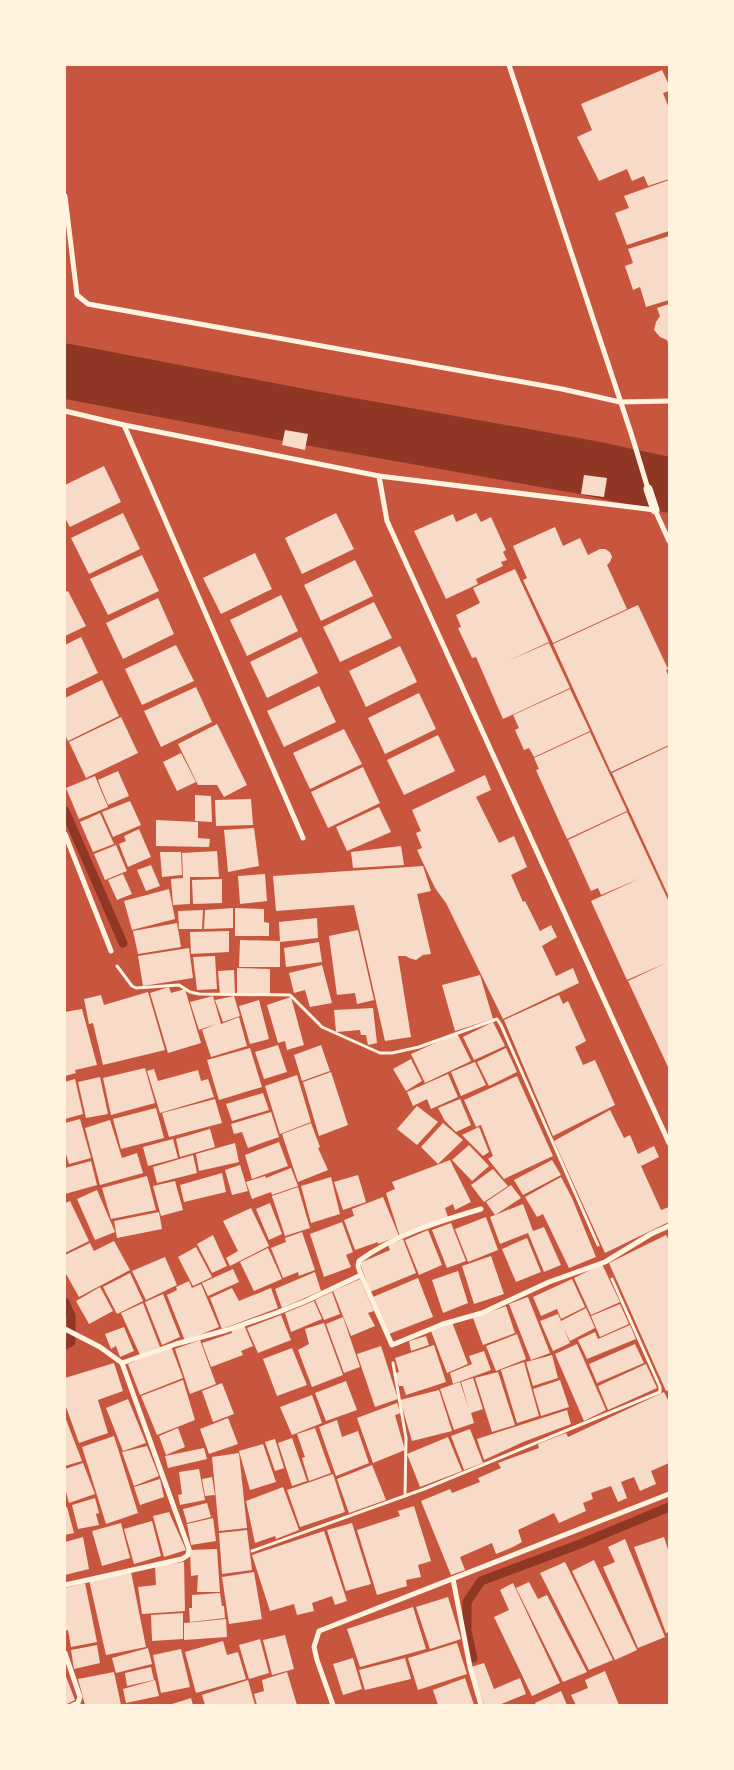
<svg xmlns="http://www.w3.org/2000/svg" width="734" height="1770" font-family="Raleway,sans-serif">
  <style>
    .lines { fill: none; stroke-linecap: round; stroke-linejoin: round }
    .stream { stroke: #8f3625; stroke-width: 9 }
    .river { stroke: #8f3625; stroke-width: 55 }
    .building { fill: #f7dbc8 }
    .path { stroke: #fff3e0; stroke-width: 3 }
    .minor { stroke: #fff3e0; stroke-width: 5 }
    .tertiary { stroke: #fff3e0; stroke-width: 9 }
  </style>
  <rect width="100%" height="100%" fill="#c8553d"/>
  <g class="lines">
    <g class="stream">
      <polyline points="65,811 123,943"/>
      <polyline points="65,1302 71,1316 71,1342 65,1345"/>
      <polyline points="473,1658 467,1631 467,1602 481,1581 580,1544 669,1507"/>
    </g>
    <polyline class="river" points="65,371 321,420 585,467 669,485"/>
  </g>
  <g class="building">
    <polygon points="662,70 669,85 669,91 663,93 669,108 669,179 648,186 644,176 632,181 627,169 599,181 577,137 592,130 581,104"/>
    <polygon points="669,180 669,231 627,245 615,213 629,208 624,196"/>
    <polygon points="669,236 669,300 646,307 640,287 633,290 625,266 633,263 628,249"/>
    <polygon points="669,304 669,346 667,340 660,337 654,330 656,322 660,316 657,308"/>
    <polygon points="285,430 308,434 305,450 282,445"/>
    <polygon points="104,466 121,502 70,527 65,518 65,485"/>
    <polygon points="584,475 607,478 604,497 581,494"/>
    <polygon points="123,513 140,549 89,574 71,538"/>
    <polygon points="336,513 354,549 302,574 285,538"/>
    <polygon points="476,513 481,522 491,517 506,550 503,552 507,560 501,562 503,566 476,579 478,584 446,599 414,531 453,514 456,522"/>
    <polygon points="555,527 563,546 580,538 588,555 600,549 605,549 610,552 612,557 610,562 607,565 627,609 553,643 523,580 527,578 513,546"/>
    <polygon points="255,553 272,589 221,614 203,578"/>
    <polygon points="142,555 159,591 108,615 90,579"/>
    <polygon points="355,560 373,596 321,621 304,585"/>
    <polygon points="515,569 549,642 508,661 549,643 570,688 503,719 476,657 472,658 458,628 461,627 456,615 480,603 473,588"/>
    <polygon points="68,591 86,626 65,636 65,592"/>
    <polygon points="281,595 298,631 247,656 230,620"/>
    <polygon points="158,598 174,634 123,659 106,623"/>
    <polygon points="374,602 392,638 340,662 323,627"/>
    <polygon points="638,605 668,669 666,670 669,677 669,745 611,772 553,644"/>
    <polygon points="81,637 98,673 65,689 65,645"/>
    <polygon points="301,637 318,673 267,698 250,662"/>
    <polygon points="176,645 194,681 142,705 125,669"/>
    <polygon points="400,646 417,682 366,707 349,671"/>
    <polygon points="102,680 119,716 68,741 65,735 65,698"/>
    <polygon points="319,686 336,722 284,747 267,711"/>
    <polygon points="196,687 212,722 161,747 144,711"/>
    <polygon points="570,689 590,731 534,757 529,748 524,750 515,730 519,728 513,715"/>
    <polygon points="419,693 436,729 385,754 368,718"/>
    <polygon points="121,717 138,753 86,778 69,742"/>
    <polygon points="217,724 247,785 224,797 217,785 198,785 178,744"/>
    <polygon points="344,729 362,764 310,789 293,753"/>
    <polygon points="590,732 627,811 567,839 536,770 539,769 534,758"/>
    <polygon points="438,735 455,771 404,795 387,760"/>
    <polygon points="669,746 669,897 612,773"/>
    <polygon points="181,753 196,782 177,791 163,762"/>
    <polygon points="363,767 380,803 328,828 311,792"/>
    <polygon points="118,771 129,796 108,805 98,780"/>
    <polygon points="485,775 491,790 476,797 499,843 514,836 527,867 511,875 523,902 525,901 540,931 551,925 557,937 542,946 556,976 573,968 579,983 503,1019 446,903 435,888 417,850 422,848 416,833 421,831 412,810"/>
    <polygon points="95,776 108,807 79,819 66,788"/>
    <polygon points="195,795 211,796 212,822 195,821"/>
    <polygon points="251,799 253,825 216,826 215,800"/>
    <polygon points="130,801 141,825 113,837 102,812"/>
    <polygon points="379,807 391,832 347,851 336,827"/>
    <polygon points="627,812 669,902 669,1069 628,981 666,963 627,980 591,901 641,878 601,895 598,888 591,891 568,840"/>
    <polygon points="100,813 114,844 93,852 80,822"/>
    <polygon points="156,820 198,822 198,838 210,839 209,847 156,846"/>
    <polygon points="254,828 259,866 228,872 224,830"/>
    <polygon points="139,829 151,857 128,867 119,844 126,841 124,836"/>
    <polygon points="116,845 127,871 105,880 94,854"/>
    <polygon points="401,846 404,865 353,868 351,852"/>
    <polygon points="217,851 219,877 190,877 190,904 173,905 171,879 183,878 182,853"/>
    <polygon points="160,852 181,852 182,875 162,877"/>
    <polygon points="151,865 160,886 146,891 137,870"/>
    <polygon points="423,866 431,891 417,894 431,954 423,955 416,960 409,958 406,956 398,956 411,1037 385,1041 354,905 276,911 273,876"/>
    <polygon points="123,874 132,894 117,900 108,880"/>
    <polygon points="265,874 267,901 240,904 238,876"/>
    <polygon points="222,879 222,903 193,904 192,880"/>
    <polygon points="169,889 175,919 132,930 124,901"/>
    <polygon points="233,908 233,928 204,929 205,910"/>
    <polygon points="235,908 264,909 264,922 269,923 269,936 235,936"/>
    <polygon points="203,910 202,929 179,929 178,911"/>
    <polygon points="317,918 318,938 280,942 279,922"/>
    <polygon points="177,923 181,947 138,954 133,931"/>
    <polygon points="358,930 374,1000 357,1004 355,993 337,995 329,936"/>
    <polygon points="229,931 229,952 191,954 190,932"/>
    <polygon points="240,940 280,941 280,967 239,967"/>
    <polygon points="319,942 322,962 286,967 284,948"/>
    <polygon points="189,948 193,978 143,986 138,956"/>
    <polygon points="215,956 217,989 197,990 193,957"/>
    <polygon points="322,965 332,1003 310,1007 305,990 294,993 289,973"/>
    <polygon points="237,968 270,969 270,994 237,994"/>
    <polygon points="234,970 235,994 220,994 218,971"/>
    <polygon points="480,975 493,1019 455,1031 442,985"/>
    <polygon points="169,987 171,993 185,989 201,1043 168,1053 150,993"/>
    <polygon points="148,992 165,1050 103,1065 93,1023 89,1024 84,999 101,995 104,1005"/>
    <polygon points="559,995 563,1004 568,1001 586,1041 575,1047 583,1065 595,1060 615,1105 553,1136 504,1020"/>
    <polygon points="213,996 221,1024 239,1017 247,1046 211,1057 202,1030 216,1024 199,1030 190,1002"/>
    <polygon points="234,996 240,1016 223,1022 215,1000"/>
    <polygon points="291,997 304,1045 287,1050 285,1041 278,1043 267,1005"/>
    <polygon points="259,1000 269,1039 250,1044 239,1006"/>
    <polygon points="373,1008 377,1043 368,1045 366,1035 361,1035 360,1030 336,1032 334,1010"/>
    <polygon points="82,1009 97,1065 75,1070 76,1073 65,1076 65,1012"/>
    <polygon points="493,1022 505,1046 474,1060 463,1037"/>
    <polygon points="457,1033 471,1061 425,1083 411,1054"/>
    <polygon points="278,1045 287,1072 264,1079 255,1052"/>
    <polygon points="321,1045 330,1071 302,1081 294,1055"/>
    <polygon points="250,1048 262,1087 219,1100 207,1060"/>
    <polygon points="506,1048 517,1072 489,1086 477,1062"/>
    <polygon points="411,1059 422,1081 406,1091 393,1069"/>
    <polygon points="475,1062 486,1085 461,1096 451,1072"/>
    <polygon points="145,1068 155,1103 111,1115 103,1078"/>
    <polygon points="154,1069 158,1081 198,1070 201,1081 208,1079 214,1097 160,1113 147,1071"/>
    <polygon points="331,1072 348,1125 319,1136 303,1082"/>
    <polygon points="448,1074 458,1097 431,1109 427,1099 413,1106 407,1092"/>
    <polygon points="297,1075 311,1122 280,1134 265,1086"/>
    <polygon points="517,1076 553,1156 504,1179 488,1159 493,1156 481,1125 476,1127 464,1100"/>
    <polygon points="100,1077 108,1114 86,1118 78,1082"/>
    <polygon points="75,1079 83,1114 65,1119 65,1082"/>
    <polygon points="263,1093 269,1110 232,1121 226,1104"/>
    <polygon points="215,1099 222,1123 169,1137 162,1113"/>
    <polygon points="460,1099 471,1125 456,1132 445,1121 438,1108"/>
    <polygon points="417,1106 438,1122 417,1145 397,1129"/>
    <polygon points="156,1108 164,1138 121,1149 113,1119"/>
    <polygon points="610,1110 624,1138 630,1135 638,1154 654,1146 659,1157 641,1166 661,1210 669,1207 669,1222 605,1253 554,1141"/>
    <polygon points="271,1112 279,1137 248,1148 242,1132 234,1134 231,1124"/>
    <polygon points="80,1119 91,1158 69,1164 65,1151 65,1123"/>
    <polygon points="110,1120 122,1158 137,1153 143,1173 100,1185 85,1128"/>
    <polygon points="311,1123 320,1147 318,1148 328,1170 298,1182 282,1134"/>
    <polygon points="443,1123 463,1140 438,1164 421,1147"/>
    <polygon points="479,1127 489,1152 483,1156 462,1135"/>
    <polygon points="210,1129 215,1147 180,1157 176,1139"/>
    <polygon points="173,1139 178,1158 148,1166 143,1147"/>
    <polygon points="279,1142 288,1166 252,1179 245,1155"/>
    <polygon points="235,1143 239,1162 199,1171 196,1154"/>
    <polygon points="469,1145 489,1166 472,1181 452,1160"/>
    <polygon points="193,1155 197,1173 157,1183 153,1167"/>
    <polygon points="450,1160 471,1202 455,1210 453,1204 445,1208 448,1217 412,1230 412,1232 400,1237 386,1193 395,1189 392,1182"/>
    <polygon points="552,1160 561,1175 523,1195 514,1180"/>
    <polygon points="91,1161 97,1185 65,1194 65,1168"/>
    <polygon points="240,1165 248,1191 232,1195 225,1170"/>
    <polygon points="291,1168 298,1186 272,1195 271,1192 252,1199 246,1182 265,1176 266,1178"/>
    <polygon points="493,1169 508,1186 484,1202 471,1185"/>
    <polygon points="222,1173 226,1192 184,1202 180,1185"/>
    <polygon points="358,1175 366,1202 343,1210 334,1182"/>
    <polygon points="147,1176 156,1210 111,1219 102,1188"/>
    <polygon points="331,1177 340,1214 311,1223 301,1186"/>
    <polygon points="561,1177 572,1198 596,1257 569,1268 543,1214 537,1217 525,1197"/>
    <polygon points="175,1181 183,1210 161,1216 153,1186"/>
    <polygon points="511,1185 521,1198 495,1215 486,1202"/>
    <polygon points="298,1187 310,1228 285,1236 272,1196"/>
    <polygon points="97,1190 115,1232 95,1240 77,1199"/>
    <polygon points="383,1197 399,1236 378,1244 378,1242 355,1250 344,1220 354,1216 352,1209"/>
    <polygon points="70,1201 89,1241 65,1253 65,1203"/>
    <polygon points="270,1203 282,1234 269,1240 256,1209"/>
    <polygon points="523,1204 533,1231 544,1227 561,1265 544,1272 528,1233 500,1244 490,1217"/>
    <polygon points="251,1208 269,1246 230,1266 226,1258 238,1251 223,1221"/>
    <polygon points="159,1212 162,1229 117,1238 114,1221"/>
    <polygon points="486,1217 498,1250 468,1262 455,1229"/>
    <polygon points="342,1222 353,1252 346,1255 351,1267 324,1277 310,1234"/>
    <polygon points="451,1223 466,1261 447,1268 432,1230"/>
    <polygon points="428,1230 442,1265 419,1275 405,1240"/>
    <polygon points="302,1232 315,1270 299,1276 298,1272 283,1278 271,1248 286,1242 285,1238"/>
    <polygon points="213,1235 227,1266 212,1273 197,1244"/>
    <polygon points="666,1235 669,1240 669,1390 666,1391 609,1263"/>
    <polygon points="527,1238 541,1272 516,1282 502,1249"/>
    <polygon points="403,1239 416,1273 370,1292 360,1263 390,1250 388,1245"/>
    <polygon points="114,1241 130,1270 79,1297 65,1272 65,1255 90,1243 94,1251"/>
    <polygon points="196,1247 212,1277 193,1286 178,1257"/>
    <polygon points="268,1248 282,1279 254,1291 240,1262"/>
    <polygon points="491,1256 504,1294 474,1304 462,1266"/>
    <polygon points="165,1257 177,1285 146,1300 132,1271"/>
    <polygon points="602,1264 620,1302 591,1315 574,1278"/>
    <polygon points="233,1269 239,1282 208,1296 202,1283"/>
    <polygon points="458,1271 468,1303 443,1313 432,1280"/>
    <polygon points="315,1272 321,1291 282,1308 275,1289"/>
    <polygon points="130,1273 143,1301 117,1314 103,1287"/>
    <polygon points="418,1278 433,1317 389,1334 373,1297"/>
    <polygon points="360,1279 374,1311 368,1313 375,1326 351,1336 333,1291"/>
    <polygon points="572,1279 585,1307 561,1319 557,1309 541,1316 533,1297"/>
    <polygon points="189,1281 192,1288 201,1284 219,1327 185,1341 167,1295 177,1290 176,1287"/>
    <polygon points="100,1287 113,1311 89,1324 76,1301"/>
    <polygon points="232,1288 239,1301 271,1288 278,1308 222,1329 210,1298"/>
    <polygon points="332,1292 340,1314 324,1320 315,1300"/>
    <polygon points="163,1294 180,1337 162,1345 145,1302"/>
    <polygon points="528,1297 550,1353 531,1360 509,1304"/>
    <polygon points="314,1301 322,1319 291,1332 285,1313"/>
    <polygon points="143,1303 160,1347 140,1355 121,1313"/>
    <polygon points="620,1304 629,1324 600,1337 591,1316"/>
    <polygon points="506,1306 515,1333 483,1345 473,1318"/>
    <polygon points="586,1308 595,1328 570,1341 564,1329 570,1343 553,1351 540,1321 558,1314 561,1321"/>
    <polygon points="281,1315 291,1340 258,1353 247,1328"/>
    <polygon points="343,1317 360,1367 344,1373 326,1324"/>
    <polygon points="452,1322 468,1364 447,1373 431,1331"/>
    <polygon points="324,1323 343,1375 312,1387 298,1350 309,1344 305,1329"/>
    <polygon points="244,1325 253,1346 241,1351 243,1355 211,1367 202,1343 232,1333 231,1330"/>
    <polygon points="630,1325 636,1339 587,1359 578,1340 595,1332 598,1339"/>
    <polygon points="124,1327 134,1351 120,1357 116,1346 111,1349 105,1334"/>
    <polygon points="517,1334 526,1359 496,1371 486,1346"/>
    <polygon points="426,1336 429,1345 411,1351 409,1341"/>
    <polygon points="200,1340 216,1384 190,1394 175,1349"/>
    <polygon points="577,1344 606,1410 584,1421 555,1354"/>
    <polygon points="635,1344 644,1363 597,1383 589,1364"/>
    <polygon points="434,1345 446,1382 406,1395 403,1386 399,1386 395,1373 399,1372 395,1358"/>
    <polygon points="171,1346 183,1378 140,1395 128,1364"/>
    <polygon points="381,1346 398,1399 375,1407 357,1354"/>
    <polygon points="292,1348 307,1385 277,1396 263,1359"/>
    <polygon points="484,1351 491,1370 453,1384 450,1373 472,1364 469,1356"/>
    <polygon points="552,1355 558,1378 533,1386 526,1362"/>
    <polygon points="524,1362 539,1416 517,1423 501,1370"/>
    <polygon points="114,1363 123,1391 98,1400 108,1433 79,1443 65,1404 65,1378"/>
    <polygon points="646,1364 657,1388 608,1410 598,1386"/>
    <polygon points="498,1372 515,1425 492,1432 475,1378"/>
    <polygon points="473,1378 483,1409 471,1413 474,1423 454,1430 440,1389 460,1382 469,1409 461,1382"/>
    <polygon points="183,1380 195,1420 157,1435 141,1396"/>
    <polygon points="560,1380 569,1407 541,1416 533,1389"/>
    <polygon points="346,1381 357,1410 326,1421 315,1393"/>
    <polygon points="222,1383 234,1414 213,1422 202,1391"/>
    <polygon points="439,1390 452,1431 412,1441 400,1400"/>
    <polygon points="664,1392 669,1402 669,1463 651,1471 656,1484 640,1491 634,1477 621,1482 627,1498 618,1502 611,1486 591,1493 593,1499 583,1503 586,1511 559,1523 554,1513 518,1530 522,1542 513,1547 496,1554 492,1543 460,1557 465,1570 451,1575 421,1501 450,1489 452,1493 480,1482 478,1478 501,1468 498,1463 539,1448 538,1444 566,1433 568,1437"/>
    <polygon points="312,1395 322,1423 292,1435 280,1407"/>
    <polygon points="128,1399 146,1443 123,1451 106,1408"/>
    <polygon points="397,1403 401,1413 395,1415 405,1450 373,1463 357,1418"/>
    <polygon points="567,1410 571,1424 523,1442 484,1460 477,1439"/>
    <polygon points="65,1417 82,1461 65,1466"/>
    <polygon points="228,1418 238,1444 209,1454 200,1429"/>
    <polygon points="337,1420 342,1437 358,1431 369,1463 336,1476 319,1427"/>
    <polygon points="178,1428 185,1447 166,1455 159,1436"/>
    <polygon points="315,1428 331,1473 309,1481 302,1458 305,1457 297,1434"/>
    <polygon points="470,1429 483,1463 464,1470 451,1436"/>
    <polygon points="114,1436 138,1513 106,1524 82,1447"/>
    <polygon points="448,1437 462,1471 420,1487 407,1454"/>
    <polygon points="292,1438 307,1481 292,1486 278,1443"/>
    <polygon points="275,1439 284,1468 275,1471 265,1442"/>
    <polygon points="263,1444 276,1482 250,1490 239,1451"/>
    <polygon points="147,1446 159,1476 134,1486 122,1452"/>
    <polygon points="204,1448 207,1459 168,1468 165,1456"/>
    <polygon points="239,1453 247,1528 219,1531 212,1457"/>
    <polygon points="83,1463 95,1494 69,1503 65,1488 65,1469"/>
    <polygon points="372,1465 386,1500 349,1513 337,1479"/>
    <polygon points="199,1469 205,1500 180,1505 178,1495 182,1494 179,1472"/>
    <polygon points="333,1474 345,1512 300,1527 287,1490"/>
    <polygon points="212,1477 215,1495 205,1496 202,1479"/>
    <polygon points="160,1479 164,1497 140,1505 134,1487"/>
    <polygon points="283,1487 299,1530 276,1539 275,1536 255,1543 246,1501"/>
    <polygon points="95,1498 99,1513 96,1514 99,1525 78,1529 72,1505"/>
    <polygon points="207,1503 211,1517 187,1523 183,1509"/>
    <polygon points="414,1506 431,1561 418,1565 421,1577 406,1580 407,1586 377,1595 357,1530 400,1516 398,1511"/>
    <polygon points="65,1507 67,1507 74,1533 65,1535"/>
    <polygon points="169,1512 186,1550 164,1557 153,1516"/>
    <polygon points="213,1518 216,1541 191,1545 187,1524"/>
    <polygon points="152,1521 161,1556 134,1564 124,1529"/>
    <polygon points="121,1523 130,1558 102,1566 92,1531"/>
    <polygon points="352,1523 371,1584 346,1591 327,1530"/>
    <polygon points="247,1530 252,1570 222,1574 219,1533"/>
    <polygon points="324,1531 347,1601 335,1605 332,1596 312,1603 314,1611 297,1615 294,1604 270,1611 252,1555"/>
    <polygon points="83,1537 89,1569 65,1575 65,1542"/>
    <polygon points="664,1537 669,1553 669,1632 666,1633 634,1547"/>
    <polygon points="625,1539 665,1637 638,1648 603,1567 615,1562 608,1547"/>
    <polygon points="217,1549 220,1592 197,1592 198,1575 191,1576 190,1550"/>
    <polygon points="594,1560 637,1650 615,1660 572,1571"/>
    <polygon points="184,1562 185,1611 142,1614 138,1587 156,1585 155,1566"/>
    <polygon points="565,1562 613,1660 589,1670 540,1573"/>
    <polygon points="131,1572 146,1647 106,1655 89,1580"/>
    <polygon points="254,1572 262,1619 229,1624 222,1577"/>
    <polygon points="529,1582 538,1599 547,1595 587,1672 563,1682 516,1588"/>
    <polygon points="85,1583 97,1642 71,1647 68,1630 65,1631 65,1588"/>
    <polygon points="513,1583 560,1683 532,1696 494,1617 509,1610 500,1590"/>
    <polygon points="220,1593 222,1606 224,1606 225,1618 190,1622 189,1608 192,1608 192,1595"/>
    <polygon points="448,1597 461,1639 430,1649 416,1607"/>
    <polygon points="413,1607 426,1649 360,1667 347,1629"/>
    <polygon points="183,1613 183,1639 152,1641 151,1615"/>
    <polygon points="226,1619 227,1637 184,1640 184,1623"/>
    <polygon points="285,1635 294,1669 272,1675 263,1640"/>
    <polygon points="260,1639 269,1673 249,1679 239,1645"/>
    <polygon points="223,1641 227,1655 238,1652 246,1679 196,1693 185,1652"/>
    <polygon points="457,1643 467,1674 418,1690 408,1658"/>
    <polygon points="97,1645 100,1663 74,1669 71,1650"/>
    <polygon points="148,1648 152,1664 116,1673 112,1658"/>
    <polygon points="181,1649 190,1687 161,1693 153,1655"/>
    <polygon points="353,1658 362,1689 343,1695 333,1664"/>
    <polygon points="405,1658 411,1679 365,1690 359,1670"/>
    <polygon points="484,1663 494,1689 520,1678 526,1694 499,1705 484,1705 471,1667"/>
    <polygon points="151,1667 154,1680 127,1686 125,1673"/>
    <polygon points="605,1671 619,1705 576,1705 571,1695 588,1688 585,1680"/>
    <polygon points="114,1672 121,1705 85,1705 78,1679"/>
    <polygon points="287,1672 297,1705 257,1705 254,1694 264,1691 262,1680"/>
    <polygon points="65,1674 75,1700 65,1705"/>
    <polygon points="465,1678 474,1705 438,1705 433,1690"/>
    <polygon points="155,1680 159,1696 126,1703 123,1689"/>
    <polygon points="248,1680 255,1705 205,1705 202,1695"/>
    <polygon points="561,1691 567,1705 536,1705 535,1703"/>
    <polygon points="191,1698 193,1705 169,1705"/>
  </g>
  <g class="lines">
    <g class="path">
      <polyline points="117,966 132,986 136,988 179,985 190,992 199,994 290,995 322,1027 380,1053 392,1053 419,1047 497,1019 501,1025 598,1245"/>
      <polyline points="393,1363 406,1438 405,1496"/>
      <polyline points="252,1551 424,1489 660,1392 660,1387 612,1279"/>
    </g>
    <g class="minor">
      <polyline points="509,65 632,436 648,489"/>
      <polyline points="65,196 77,295 88,304 562,389 620,402 669,401"/>
      <polyline points="65,411 124,425 379,476 655,510 669,541"/>
      <polyline points="124,425 303,838"/>
      <polyline points="379,476 387,521 669,1143"/>
      <polyline points="65,834 111,951"/>
      <path d="M 361,1275 L 358,1266 L 359,1261 C 394,1235 440,1221 481,1209"/>
      <polyline points="65,1329 100,1347 122,1363 189,1549 188,1555 182,1559 65,1585"/>
      <polyline points="122,1363 176,1344 227,1330 276,1313 306,1301 361,1275 392,1345 443,1324 482,1313 549,1282 605,1262 651,1234 669,1226"/>
      <polyline points="453,1579 470,1667 481,1705"/>
      <polyline points="65,1653 80,1697 78,1703 73,1705"/>
      <polyline points="333,1705 317,1660 314,1647 319,1631 669,1494"/>
    </g>
    <polyline class="tertiary" points="648,489 655,510"/>
  </g>
  <rect width="734" height="1770" fill="none" stroke="#fff3e0" stroke-width="132"/>
</svg>
